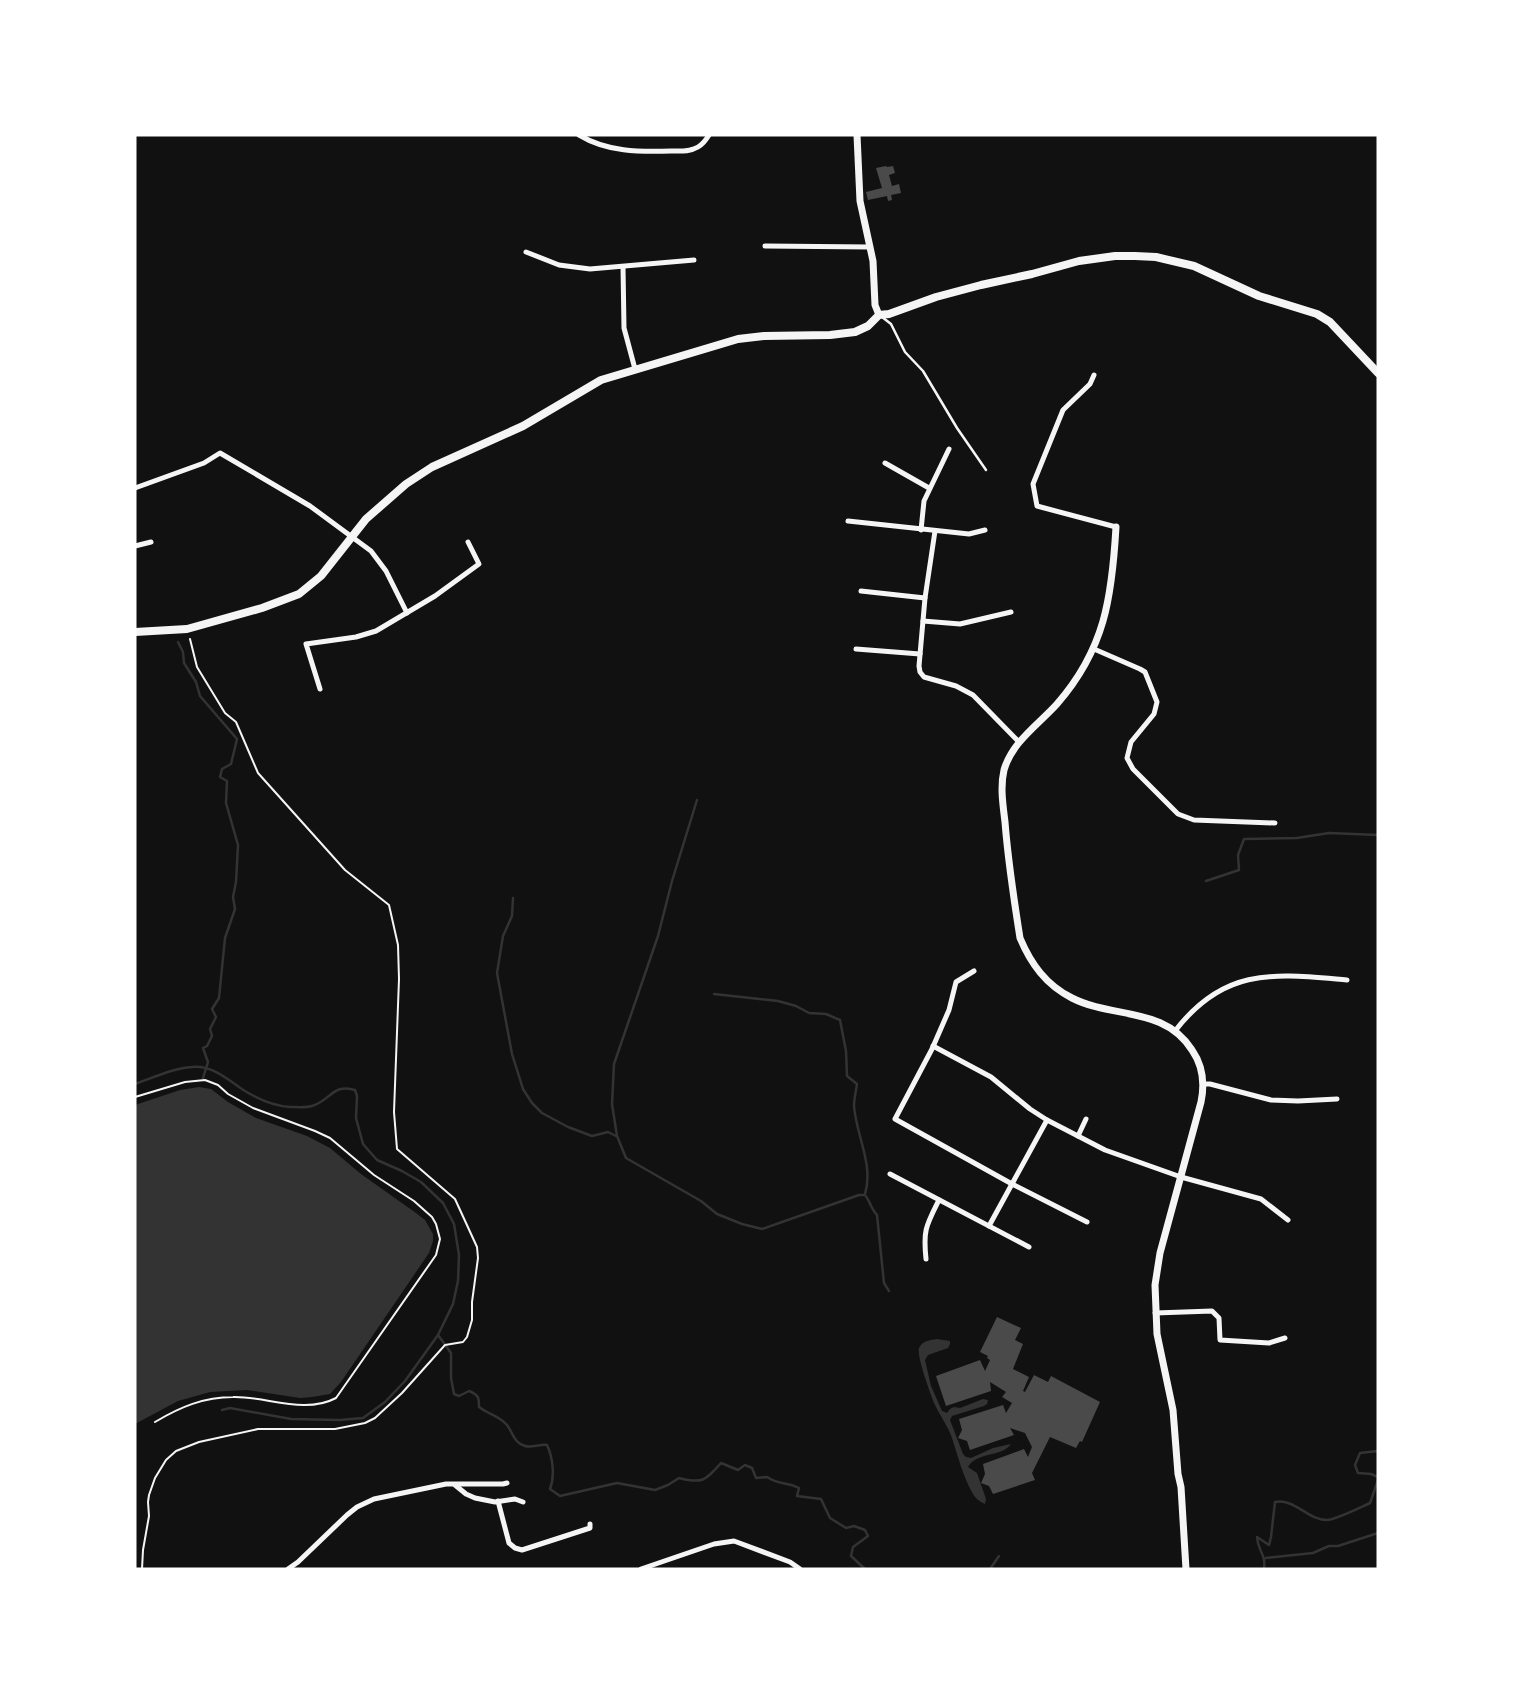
<svg xmlns="http://www.w3.org/2000/svg" width="1513" height="1704" font-family="Ubuntu,sans-serif">
  <style>
    .water { fill: #333 }
    .lines { fill: none; stroke-linecap: round; stroke-linejoin: round }
    .stream { stroke: #333; stroke-width: 2.5 }
    .building { fill: #4a4a4a }
    .path { stroke: #f5f5f5; stroke-width: 2 }
    .service { stroke: #f5f5f5; stroke-width: 2.5 }
    .minor { stroke: #f5f5f5; stroke-width: 5 }
    .tertiary { stroke: #f5f5f5; stroke-width: 7 }
    .secondary { stroke: #f5f5f5; stroke-width: 8 }
  </style>
  <rect width="100%" height="100%" fill="#111"/>
  <g class="water">
    <polygon points="199,1087 211,1089 228,1102 256,1118 307,1136 330,1148 361,1174 416,1213 425,1220 433,1234 433,1241 429,1253 341,1382 330,1394 312,1397 300,1398 247,1390 210,1392 178,1401 135,1424 135,1105 180,1090"/>
    <path d="M 937,1339 L 950,1341 L 950,1344 L 948,1348 L 928,1355 L 925,1360 L 931,1386 L 942,1411 L 947,1413 L 950,1409 L 954,1407 L 960,1408 L 983,1399 L 988,1400 L 987,1404 L 984,1406 L 952,1416 L 950,1420 L 963,1454 L 966,1457 L 971,1458 L 993,1448 L 1011,1444 C 1001,1458 977,1451 968,1467 L 977,1473 L 986,1499 L 985,1504 C 979,1501 976,1499 973,1494 C 963,1477 958,1456 952,1438 C 948,1426 940,1416 935,1405 C 931,1396 916,1354 919,1348 C 922,1341 930,1340 937,1339 Z"/>
  </g>
  <g class="lines">
    <g class="stream">
      <polyline points="178,642 183,652 184,663 196,682 200,696 237,739 231,764 222,769 220,777 227,781 226,803 238,845 236,882 233,897 235,909 225,938 219,998 212,1009 216,1017 210,1029 212,1036 207,1046 203,1048 208,1062 203,1078"/>
      <path d="M 697,800 L 672,881 L 658,936 L 614,1064 L 612,1104 L 617,1136 L 626,1158 L 701,1201 L 717,1214 L 742,1224 L 762,1229 L 859,1195 L 865,1195 C 870,1201 871,1209 877,1215 L 884,1283 L 889,1291"/>
      <polyline points="1206,881 1239,870 1238,855 1244,839 1297,838 1329,833 1378,835"/>
      <polyline points="513,898 512,916 503,936 497,973 512,1054 523,1089 532,1103 542,1113 568,1127 592,1136 608,1132 616,1136"/>
      <path d="M 714,994 L 778,1001 L 796,1006 L 809,1013 L 826,1014 L 840,1020 L 846,1051 L 847,1076 L 857,1084 C 856,1091 854,1099 854,1106 C 856,1135 874,1165 865,1194"/>
      <path d="M 135,1084 C 153,1078 173,1068 192,1067 C 213,1065 228,1080 245,1091 C 258,1099 275,1106 290,1107 C 297,1107 306,1108 312,1106 C 330,1101 333,1083 355,1090 L 357,1096 L 356,1118 L 363,1144 L 377,1160 L 402,1171 L 421,1182 L 443,1203 L 454,1224 L 459,1255 L 458,1281 L 453,1304 L 438,1335 L 405,1381 L 385,1402 L 363,1418 L 340,1420 L 291,1419 L 230,1408 L 222,1410"/>
      <path d="M 438,1335 L 451,1353 L 451,1378 L 454,1394 L 459,1396 L 469,1391 C 479,1395 479,1398 479,1407 C 488,1414 499,1416 507,1425 C 513,1433 514,1443 525,1446 C 531,1448 540,1444 547,1445 C 553,1458 555,1476 550,1489 L 560,1496 L 617,1483 L 655,1490 L 668,1485 L 679,1478 C 702,1484 705,1481 721,1463 L 738,1470 L 745,1465 L 752,1468 L 756,1478 L 767,1477 C 781,1486 786,1481 799,1488 L 797,1496 L 821,1499 L 830,1518 L 846,1528 L 854,1526 L 865,1530 L 868,1536 L 853,1547 L 851,1556 L 865,1569"/>
      <polyline points="1378,1451 1360,1453 1355,1465 1358,1473 1371,1474 1378,1477"/>
      <polyline points="1266,1558 1313,1553 1329,1546 1338,1546 1378,1533"/>
      <polyline points="990,1569 999,1556"/>
      <path d="M 1264,1569 C 1266,1553 1258,1552 1257,1537 L 1269,1545 L 1271,1537 L 1275,1502 C 1294,1498 1308,1520 1327,1520 C 1335,1520 1361,1507 1370,1503 L 1378,1480"/>
    </g>
  </g>
  <g class="building">
    <polygon points="886,166 887,167 893,166 895,173 889,175 892,186 899,184 901,193 891,195 892,200 888,201 887,196 868,200 866,192 882,188 876,168"/>
    <polygon points="997,1317 1021,1328 1015,1340 1023,1344 1013,1369 1029,1377 1023,1391 1025,1392 1034,1375 1048,1382 1051,1376 1100,1402 1082,1442 1080,1441 1076,1448 1050,1437 1032,1473 1035,1480 993,1494 989,1486 981,1483 985,1474 983,1464 1024,1449 1028,1457 1032,1447 1025,1433 1010,1428 1014,1435 970,1450 967,1441 958,1438 962,1430 959,1419 1003,1405 1006,1413 1012,1403 1002,1397 1006,1392 990,1382 991,1391 946,1406 936,1376 980,1360 985,1371 990,1360 987,1358 988,1356 980,1352"/>
  </g>
  <g class="lines">
    <g class="path">
      <path d="M 135,1097 L 185,1082 L 205,1080 L 218,1085 L 228,1094 L 253,1108 L 315,1131 L 330,1138 L 374,1175 L 414,1201 L 432,1217 L 436,1224 L 440,1239 L 436,1255 L 336,1398 C 304,1415 266,1396 233,1397 C 204,1397 180,1407 155,1422"/>
      <polyline points="142,1569 143,1550 149,1516 148,1502 149,1495 155,1478 166,1460 176,1451 199,1442 258,1429 335,1429 365,1423 375,1418 402,1393 445,1345 463,1342 467,1337 472,1320 472,1302 478,1258 477,1247 455,1199 397,1149 394,1112 399,979 398,945 389,905 345,870 258,773 236,722 225,713 197,667 190,639"/>
    </g>
    <polyline class="service" points="882,317 891,324 905,352 923,371 957,428 986,470"/>
    <g class="minor">
      <path d="M 579,135 C 607,152 639,152 671,151 C 680,151 690,152 698,147 C 703,144 706,140 709,135"/>
      <polyline points="765,246 870,247"/>
      <polyline points="526,252 559,265 590,269 694,260"/>
      <polyline points="623,267 624,328 635,369"/>
      <polyline points="1094,375 1090,384 1063,410 1033,484 1037,506 1116,527"/>
      <polyline points="885,463 929,488"/>
      <polyline points="135,488 204,463 220,453 310,506 371,551 386,571 407,613"/>
      <polyline points="848,521 969,534 985,530"/>
      <polyline points="921,530 924,501 949,449"/>
      <polyline points="935,531 925,598 919,666 920,672 924,677 956,686 973,695 1019,742"/>
      <polyline points="135,546 151,542"/>
      <polyline points="861,591 925,598"/>
      <polyline points="923,621 960,624 1011,612"/>
      <polyline points="856,649 920,654"/>
      <polyline points="1094,649 1140,669 1145,672 1157,702 1154,714 1131,742 1127,758 1133,769 1178,814 1194,820 1275,823"/>
      <polyline points="320,689 306,644 356,637 376,631 435,596 479,564 468,542"/>
      <polyline points="974,971 956,982 949,1010 932,1049 895,1119 1012,1184 1087,1222"/>
      <path d="M 1175,1031 C 1225,966 1275,974 1347,980"/>
      <polyline points="933,1046 991,1077 1030,1109 1047,1120 1105,1150 1181,1177 1261,1199 1288,1220"/>
      <polyline points="1203,1084 1210,1084 1271,1100 1298,1101 1337,1099"/>
      <polyline points="1078,1136 1086,1119"/>
      <polyline points="890,1174 1029,1247"/>
      <polyline points="989,1226 1047,1120"/>
      <path d="M 926,1259 C 923,1230 926,1226 939,1200"/>
      <polyline points="1155,1313 1212,1311 1219,1318 1220,1340 1269,1343 1285,1338"/>
      <polyline points="455,1485 466,1494 475,1498 495,1502 515,1499 523,1502"/>
      <polyline points="498,1501 509,1543 515,1548 522,1550 590,1528 590,1524"/>
      <polyline points="288,1569 298,1562 347,1515 357,1507 374,1499 446,1484 503,1484 507,1483"/>
      <polyline points="641,1569 714,1544 734,1541 790,1562 800,1569"/>
    </g>
    <g class="tertiary">
      <polyline points="857,135 860,201 873,261 875,305 879,315"/>
      <path d="M 1116,527 C 1112,597 1105,649 1057,704 C 1038,725 1012,742 1004,770 C 1000,787 1003,805 1005,822 C 1008,861 1014,900 1020,938 C 1031,964 1046,985 1072,998 C 1113,1019 1164,1006 1192,1050 C 1203,1066 1205,1083 1201,1102 L 1160,1253 L 1155,1285 L 1157,1334 L 1173,1410 L 1178,1474 L 1181,1487 L 1186,1569"/>
    </g>
    <polyline class="secondary" points="135,632 187,629 262,608 299,594 321,576 366,519 406,484 432,467 523,426 601,380 738,339 764,336 830,335 855,332 868,326 879,315 889,314 936,297 981,285 1032,274 1079,261 1115,256 1135,256 1156,257 1194,266 1259,296 1317,314 1330,322 1378,373"/>
  </g>
  <rect width="1513" height="1704" fill="none" stroke="#ffffff" stroke-width="273"/>
</svg>
